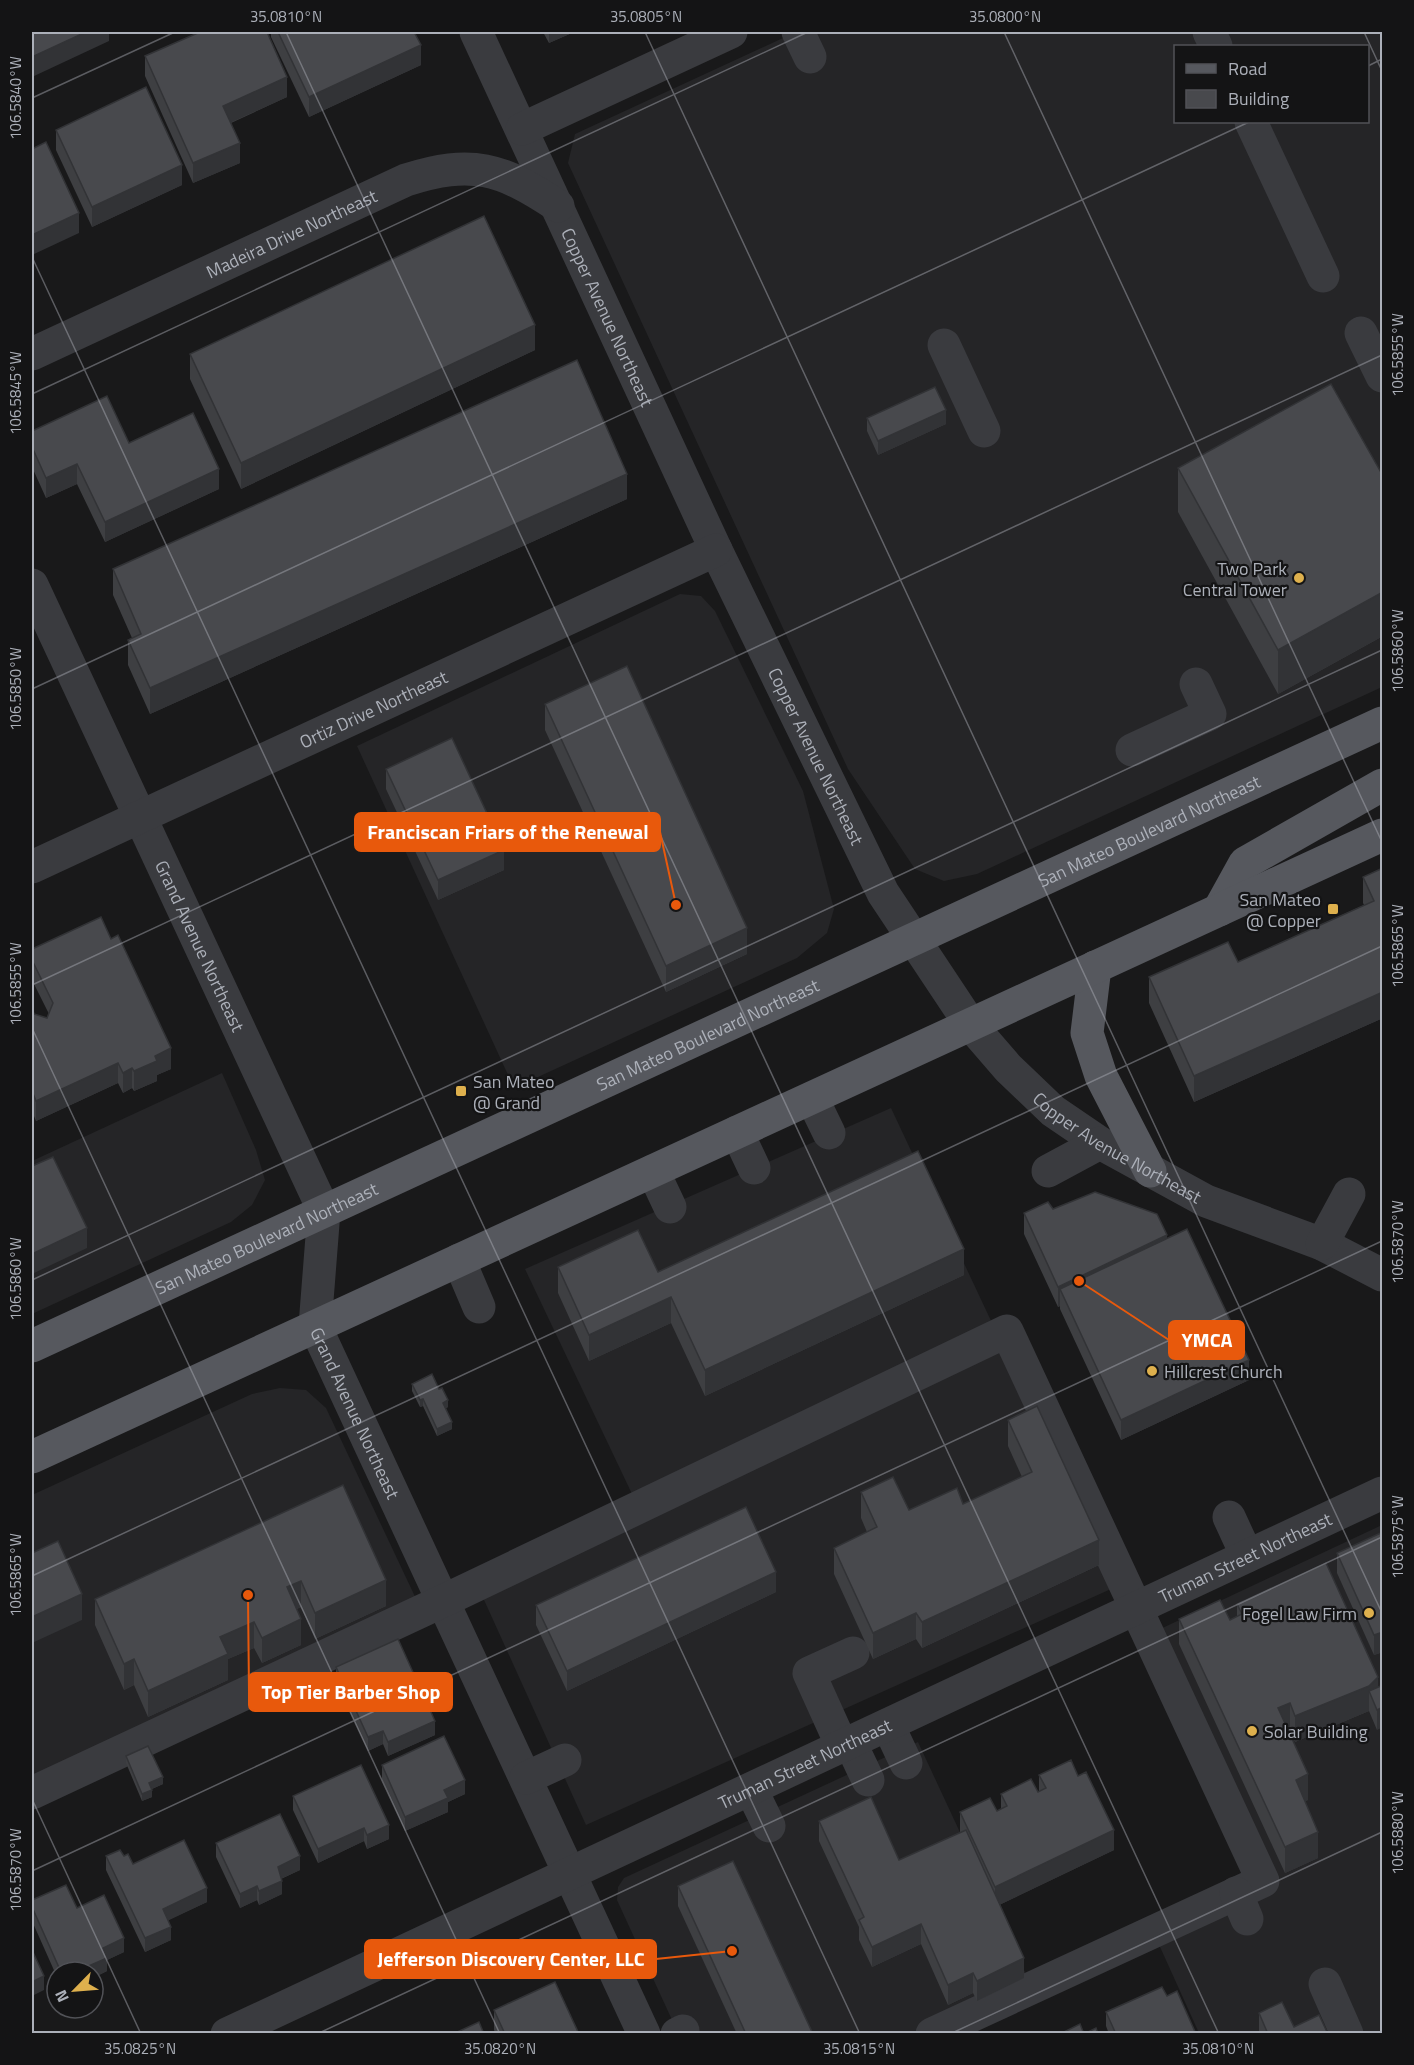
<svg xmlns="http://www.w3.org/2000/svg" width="1414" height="2065" font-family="'Titillium Web',sans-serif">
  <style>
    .built { fill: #252527; fill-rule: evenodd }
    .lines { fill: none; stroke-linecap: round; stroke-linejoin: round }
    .minor { stroke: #3a3b3f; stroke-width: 33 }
    .major { stroke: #56585e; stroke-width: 33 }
    .wall { fill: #3e3f42 }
    .shaded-wall { fill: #323336 }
    .building { fill: #48494d; stroke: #323336; stroke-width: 1.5 }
    .ticks { fill: none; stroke: #acb0b9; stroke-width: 1.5; stroke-opacity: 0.45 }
    .poi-dot { fill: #deb04d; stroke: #141415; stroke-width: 2 }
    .labels { text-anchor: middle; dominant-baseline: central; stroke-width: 4.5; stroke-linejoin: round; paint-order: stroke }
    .street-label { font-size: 18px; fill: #acb0b9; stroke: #141415 }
    .poi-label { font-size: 18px; fill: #acb0b9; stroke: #141415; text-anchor: end }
    .leader { fill: none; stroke: #e8590c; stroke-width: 2 }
    .callout-dot { fill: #e8590c; stroke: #141415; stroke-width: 2 }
    .callout { fill: #e8590c; stroke: #e8590c; stroke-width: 2 }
    .callout-label { font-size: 20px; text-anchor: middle; font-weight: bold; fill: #fff }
    .neatline { fill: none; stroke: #acb0b9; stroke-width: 2 }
    .ticks-label { font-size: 15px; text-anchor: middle; fill: #acb0b9 }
  </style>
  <rect width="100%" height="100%" fill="#19191a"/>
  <g class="built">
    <path d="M 796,32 L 1382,32 L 1382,687 L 977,874 L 944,881 L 915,869 L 848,769 L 568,163 L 575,134 ZM 1176,46 L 1368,46 L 1368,122 L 1176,122 Z"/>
    <polygon points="680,594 701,596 715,611 803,791 834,909 827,933 797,958 514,1088 357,746"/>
    <polygon points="222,1073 256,1150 265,1180 252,1205 231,1222 32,1314 32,1161"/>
    <polygon points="891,1108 993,1325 633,1496 525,1269"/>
    <polygon points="999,1351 1111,1589 586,1825 480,1591"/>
    <polygon points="280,1388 306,1390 326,1408 427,1622 32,1803 32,1495 252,1394"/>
    <polygon points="1382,1525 1382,2033 1199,2033 1151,1927 1250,1878 1139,1639"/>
    <polygon points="918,1742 1031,1985 922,2033 678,2033 617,1900 618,1887 624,1878"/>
  </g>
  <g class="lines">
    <g class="minor">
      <path id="s1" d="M 476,32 L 716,550 L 883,893 L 970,1024 L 1008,1068 L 1053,1111 L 1100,1143 L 1206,1201 L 1322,1244 L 1382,1275"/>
      <polyline points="798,32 810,57"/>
      <polyline points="1209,32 1216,46"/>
      <polyline points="1251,122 1323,276"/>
      <polyline points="522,129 731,32"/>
      <polyline points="1361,333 1382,376"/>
      <polyline points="944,345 984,431"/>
      <path id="s2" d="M 32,354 L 406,180 C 472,159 501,168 558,206"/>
      <path id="s3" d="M 32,585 L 324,1211 L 315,1326 L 644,2034"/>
      <polyline points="1132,750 1210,714 1196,684"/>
      <path id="s4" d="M 32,867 L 716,550"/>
      <polyline points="812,1098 829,1133"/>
      <polyline points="737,1132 754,1168"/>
      <polyline points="653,1171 670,1207"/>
      <polyline points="1048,1171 1100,1143"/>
      <polyline points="1322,1244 1349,1194"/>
      <polyline points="459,1260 479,1307"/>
      <polyline points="1229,1517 1247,1556"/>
      <polyline points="888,1725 906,1763"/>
      <polyline points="850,1742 868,1780"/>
      <polyline points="842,1746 809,1673 853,1653"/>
      <polyline points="526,1778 565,1760"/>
      <polyline points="751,1789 769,1826"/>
      <polyline points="32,1793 443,1601 1007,1331 1263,1881 932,2034"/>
      <polyline points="1236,1893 1247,1919"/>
      <polyline points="1325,1984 1347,2034"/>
      <path id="s5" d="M 227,2034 L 1382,1493"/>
      <polyline points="677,2034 683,2031"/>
    </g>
    <g class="major">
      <polyline points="1219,910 1245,863 1382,785"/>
      <polyline points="1095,967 1087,1033 1101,1076 1150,1171"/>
      <path id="s6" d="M 32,1346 L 1382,723"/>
      <polyline points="32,1457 1382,835"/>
    </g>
  </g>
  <g class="wall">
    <polygon points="271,32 414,32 421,65 309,117 271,37"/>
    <polygon points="543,32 574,32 549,43"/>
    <polygon points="145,56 287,97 231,123 240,163 193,183 145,76"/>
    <polygon points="56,130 182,185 92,227 56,150"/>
    <polygon points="535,350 241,489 190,379 190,354"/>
    <polygon points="867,418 946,424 878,455 867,431"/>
    <polygon points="32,431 129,443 219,489 105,542 77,484 46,498 32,467"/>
    <polygon points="1178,468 1383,476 1383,636 1278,694 1178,512"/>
    <polygon points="627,499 150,714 128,665 128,640 132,638 113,595 113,569"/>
    <polygon points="545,704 747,954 666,992 545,730"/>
    <polygon points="386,769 504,870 438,900 386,789"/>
    <polygon points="1383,868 1383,1018 1194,1102 1149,1003 1149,977 1238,962 1364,905 1363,903 1363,877"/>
    <polygon points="111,939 171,1069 157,1075 157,1081 134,1091 132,1088 123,1093 118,1083 36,1121 32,1111 32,1007 34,1014 47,1018 49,1014 32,980 32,949"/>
    <polygon points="1053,1209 1167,1239 1249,1380 1121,1440 1060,1309 1060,1306 1058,1307 1024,1234 1024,1213"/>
    <polygon points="558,1267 658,1272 964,1275 705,1396 671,1323 589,1361 558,1293"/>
    <polygon points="412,1384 448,1407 446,1408 452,1429 437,1436 423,1406 420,1407 412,1391"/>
    <polygon points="1008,1420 1099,1565 922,1648 916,1639 873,1659 834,1574 834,1548 867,1532 861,1518 861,1492 909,1510 963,1504 1022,1477 1008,1446"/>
    <polygon points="343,1485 386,1606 315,1639 301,1607 297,1609 301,1645 262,1663 254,1648 228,1659 228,1680 148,1717 134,1685 124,1690 95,1625 95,1599"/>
    <polygon points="1383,1532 1383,1652 1374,1655 1337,1573 1337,1553"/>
    <polygon points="776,1592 567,1691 536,1625 536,1605"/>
    <polygon points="1237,1604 1378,1687 1377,1730 1369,1711 1295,1742 1290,1729 1288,1730 1308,1800 1305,1801 1318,1858 1285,1873 1179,1644 1179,1619 1230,1620 1237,1617"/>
    <polygon points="336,1667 435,1735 388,1756 383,1744 368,1751 336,1681"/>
    <polygon points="126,1756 163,1784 152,1789 152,1797 142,1801 126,1763"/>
    <polygon points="382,1765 465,1794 448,1802 448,1812 405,1831 382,1779"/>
    <polygon points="1039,1775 1114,1850 999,1905 1024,1978 977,2001 973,1993 948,2005 921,1944 872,1967 859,1940 859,1927 819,1841 819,1821 899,1860 960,1833 960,1812 997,1811 1001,1809 1001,1794 1039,1791"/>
    <polygon points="293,1796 389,1839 367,1849 364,1841 318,1863 293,1810"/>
    <polygon points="216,1843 300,1870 281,1879 282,1894 259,1905 257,1900 240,1908 216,1857"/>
    <polygon points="106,1856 124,1856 133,1864 207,1902 168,1920 171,1940 145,1952 106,1870"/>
    <polygon points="678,1886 813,2034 737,2034 678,1906"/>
    <polygon points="32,1907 77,1908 124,1952 107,1960 107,1971 93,1978 93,1972 57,1972 57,1977 32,1921"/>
    <polygon points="1167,1996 1196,2034 1109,2034 1106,2026 1106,2012"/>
    <polygon points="494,2010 579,2034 496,2034 494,2030"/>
    <polygon points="1259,2013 1294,2027 1328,2034 1259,2034"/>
  </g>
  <g class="shaded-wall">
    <polygon points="86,32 109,32 109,41 32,77 32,57"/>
    <polygon points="549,32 574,32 549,43"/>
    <polygon points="421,45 421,65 309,117 309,97"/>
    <polygon points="287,77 287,97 223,126 223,106"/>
    <polygon points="240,143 240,163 193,183 193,163"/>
    <polygon points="182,165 182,185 92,227 92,207"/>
    <polygon points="79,213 79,233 32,255 32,235"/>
    <polygon points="535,325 535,350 241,489 241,463"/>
    <polygon points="946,410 946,424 878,455 878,441"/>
    <polygon points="77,464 77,484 46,498 46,478"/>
    <polygon points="219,469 219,489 105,542 105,522"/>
    <polygon points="627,474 627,499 150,714 150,688"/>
    <polygon points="1383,592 1383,636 1278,694 1278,650"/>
    <polygon points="504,850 504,870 438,900 438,880"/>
    <polygon points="747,928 747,954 666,992 666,966"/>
    <polygon points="1383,992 1383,1018 1194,1102 1194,1076"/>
    <polygon points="171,1048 171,1069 157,1075 157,1081 134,1091 134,1071 155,1056"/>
    <polygon points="118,1063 118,1083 36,1121 36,1101"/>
    <polygon points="132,1068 132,1088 123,1093 123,1073"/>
    <polygon points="87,1228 87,1248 32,1274 32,1254"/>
    <polygon points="1167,1235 1167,1255 1060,1289 1060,1306 1058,1307 1058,1287"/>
    <polygon points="964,1249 964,1275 705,1396 705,1370"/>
    <polygon points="671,1297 671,1323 589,1361 589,1335"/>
    <polygon points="1249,1360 1249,1380 1121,1440 1121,1420"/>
    <polygon points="423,1399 423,1406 420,1407 420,1400"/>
    <polygon points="448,1400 448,1407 443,1410 443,1403"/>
    <polygon points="452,1422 452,1429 437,1436 437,1429"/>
    <polygon points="1099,1540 1099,1565 922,1648 922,1622"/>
    <polygon points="776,1572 776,1592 567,1691 567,1671"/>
    <polygon points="386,1580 386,1606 315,1639 315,1613"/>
    <polygon points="301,1581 301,1607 287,1613 287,1587"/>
    <polygon points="82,1594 82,1620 32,1643 32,1617"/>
    <polygon points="916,1613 916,1639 873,1659 873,1633"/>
    <polygon points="301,1619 301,1645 262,1663 262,1638"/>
    <polygon points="254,1622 254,1648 228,1659 228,1680 148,1717 148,1691 220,1637"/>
    <polygon points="1383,1632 1383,1652 1374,1655 1374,1635"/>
    <polygon points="134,1659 134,1685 124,1690 124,1664"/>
    <polygon points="1378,1677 1378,1703 1369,1691 1369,1711 1295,1742 1295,1716"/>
    <polygon points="1290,1703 1290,1729 1278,1734 1278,1708"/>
    <polygon points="1383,1707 1383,1727 1377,1730 1377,1710"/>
    <polygon points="435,1721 435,1735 388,1756 388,1742"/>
    <polygon points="383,1731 383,1744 368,1751 368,1737"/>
    <polygon points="1308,1774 1308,1800 1296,1806 1296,1780"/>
    <polygon points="163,1777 163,1784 149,1790 149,1783"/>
    <polygon points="465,1780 465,1794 448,1802 448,1812 405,1831 405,1817 444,1790"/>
    <polygon points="152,1790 152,1797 142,1801 142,1794"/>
    <polygon points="389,1825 389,1839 367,1849 367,1835"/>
    <polygon points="364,1828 364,1841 318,1863 318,1849"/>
    <polygon points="1114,1830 1114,1850 995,1907 995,1887"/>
    <polygon points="1318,1832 1318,1858 1285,1873 1285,1847"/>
    <polygon points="300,1856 300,1870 278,1880 278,1867"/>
    <polygon points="282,1881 282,1894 259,1905 259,1891"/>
    <polygon points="257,1886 257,1900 240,1908 240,1894"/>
    <polygon points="207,1888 207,1902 163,1923 163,1909"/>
    <polygon points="921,1924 921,1944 872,1967 872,1947"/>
    <polygon points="171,1927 171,1940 145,1952 145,1938"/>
    <polygon points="124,1938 124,1952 107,1960 107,1971 93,1978 93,1972 75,1972 103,1948"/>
    <polygon points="1024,1958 1024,1978 977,2001 977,1981"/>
    <polygon points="973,1973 973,1993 948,2005 948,1985"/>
    <polygon points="44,1976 44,1990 32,1996 32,1982"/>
  </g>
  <g class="building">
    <polygon points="32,32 86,32 32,57"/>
    <polygon points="200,32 267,32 287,77 223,106 240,143 193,163 145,56"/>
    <polygon points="278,32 414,32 421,45 309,97"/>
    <polygon points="146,87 182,165 92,207 56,130"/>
    <polygon points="46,142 79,213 32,235 32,149"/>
    <polygon points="484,216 535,325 241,463 190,354"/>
    <polygon points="577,360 627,474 150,688 128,640 141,634 113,569"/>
    <polygon points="1331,384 1383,476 1383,592 1278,650 1178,468"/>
    <polygon points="935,387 946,410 878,441 867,418"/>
    <polygon points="107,396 129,443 193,413 219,469 105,522 77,464 46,478 32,447 32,431"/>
    <polygon points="627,666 747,928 666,966 545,704"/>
    <polygon points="452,738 504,850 438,880 386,769"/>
    <polygon points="1383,868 1383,992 1194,1076 1149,977 1228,942 1238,962 1374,901 1363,877"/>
    <polygon points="101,917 111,939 118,935 171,1048 155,1056 157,1061 134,1071 132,1068 123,1073 118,1063 36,1101 32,1091 32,1007 34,1014 47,1018 53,1003 32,960 32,949"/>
    <polygon points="918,1151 964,1249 705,1370 671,1297 589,1335 558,1267 638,1230 658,1272"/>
    <polygon points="53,1157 87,1228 32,1254 32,1166"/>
    <polygon points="1095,1192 1157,1214 1167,1235 1058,1287 1024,1213 1048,1202 1053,1209"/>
    <polygon points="1187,1229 1249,1360 1121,1420 1060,1289"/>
    <polygon points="432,1374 439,1389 442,1388 448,1400 443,1403 452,1422 437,1429 423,1399 420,1400 412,1384"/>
    <polygon points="1037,1406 1099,1540 922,1622 916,1613 873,1633 834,1548 877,1527 861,1492 893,1477 909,1510 957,1488 963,1504 1032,1472 1008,1420"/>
    <polygon points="343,1485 386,1580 315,1613 301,1581 287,1587 301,1619 262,1638 254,1622 220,1637 228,1654 148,1691 134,1659 124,1664 95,1599"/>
    <polygon points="746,1507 776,1572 567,1671 536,1605"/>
    <polygon points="1383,1532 1383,1632 1374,1635 1337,1553"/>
    <polygon points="58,1541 82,1594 32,1617 32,1553"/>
    <polygon points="1326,1563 1378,1677 1369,1686 1295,1716 1290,1703 1278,1708 1308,1774 1296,1780 1318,1832 1285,1847 1179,1619 1220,1600 1230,1620 1242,1614 1237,1604"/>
    <polygon points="398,1639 435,1721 388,1742 383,1731 368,1737 336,1667"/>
    <polygon points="1383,1685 1383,1707 1377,1710 1369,1691"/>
    <polygon points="444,1736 465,1780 444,1790 448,1798 405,1817 382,1765"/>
    <polygon points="148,1746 163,1777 149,1783 152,1790 142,1794 126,1756"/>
    <polygon points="1071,1760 1078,1776 1086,1772 1114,1830 995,1887 960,1812 990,1798 997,1811 1007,1806 1001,1794 1031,1779 1038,1792 1046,1788 1039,1775"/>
    <polygon points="361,1765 389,1825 367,1835 364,1828 318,1849 293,1796"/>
    <polygon points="871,1797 899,1860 966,1830 1024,1958 977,1981 973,1973 948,1985 921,1924 872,1947 859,1920 864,1917 819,1821"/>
    <polygon points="280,1814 300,1856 278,1867 282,1881 259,1891 257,1886 240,1894 216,1843"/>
    <polygon points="184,1840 207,1888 163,1909 171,1927 145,1938 106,1856 120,1850 124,1856 128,1854 133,1864"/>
    <polygon points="733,1861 813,2034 746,2034 678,1886"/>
    <polygon points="66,1885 77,1908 104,1895 124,1938 103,1948 107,1958 75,1972 61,1972 32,1907 32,1900"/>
    <polygon points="32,1950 44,1976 32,1982"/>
    <polygon points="555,1982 579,2034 505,2034 494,2010"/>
    <polygon points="1162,1987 1167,1996 1177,1991 1196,2034 1116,2034 1106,2012"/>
    <polygon points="1282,2002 1294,2027 1319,2015 1328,2034 1268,2034 1259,2013"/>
    <polygon points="479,2022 484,2034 453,2034"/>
    <polygon points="1080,2024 1084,2034 1060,2034"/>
    <polygon points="1096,2028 1098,2034 1084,2034"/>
  </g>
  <path class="ticks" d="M 286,32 L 1219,2034M 645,32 L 1382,1613M 1004,32 L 1382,842M 1364,32 L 1382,71M 1368,66 L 1382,59M 32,98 L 175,32M 32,257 L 860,2034M 32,394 L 808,32M 32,689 L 1249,122M 32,985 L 1382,355M 32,1028 L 500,2034M 32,1280 L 1382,650M 32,1576 L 1382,946M 32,1799 L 141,2034M 32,1871 L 1382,1241M 317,2034 L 1382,1537M 950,2034 L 1382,1832"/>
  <g class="poi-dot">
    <circle cx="1299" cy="578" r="6"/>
    <rect x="1327" y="903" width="12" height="12" rx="3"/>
    <rect x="455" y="1085" width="12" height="12" rx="3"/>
    <circle cx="1152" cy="1371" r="6"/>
    <circle cx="1369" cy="1613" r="6"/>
    <circle cx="1252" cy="1731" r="6"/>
  </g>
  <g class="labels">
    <g class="street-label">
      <text stroke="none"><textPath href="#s2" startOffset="286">Madeira Drive Northeast</textPath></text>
      <text stroke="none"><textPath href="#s1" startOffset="314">Copper Avenue Northeast</textPath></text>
      <text stroke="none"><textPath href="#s4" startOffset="376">Ortiz Drive Northeast</textPath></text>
      <text stroke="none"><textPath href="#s1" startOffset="800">Copper Avenue Northeast</textPath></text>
      <text stroke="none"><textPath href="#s6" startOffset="1230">San Mateo Boulevard Northeast</textPath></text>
      <text stroke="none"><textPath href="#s3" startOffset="398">Grand Avenue Northeast</textPath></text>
      <text stroke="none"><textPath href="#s6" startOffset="744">San Mateo Boulevard Northeast</textPath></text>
      <text stroke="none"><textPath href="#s1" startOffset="1304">Copper Avenue Northeast</textPath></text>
      <text stroke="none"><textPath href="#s6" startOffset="258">San Mateo Boulevard Northeast</textPath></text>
      <text stroke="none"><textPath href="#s3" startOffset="902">Grand Avenue Northeast</textPath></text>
      <text stroke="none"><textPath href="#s5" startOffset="1124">Truman Street Northeast</textPath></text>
      <text stroke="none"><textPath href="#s5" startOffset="638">Truman Street Northeast</textPath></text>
    </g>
    <g class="poi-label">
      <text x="1287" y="568">Two Park<tspan x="1287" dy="21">Central Tower</tspan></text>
      <text x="1321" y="899">San Mateo<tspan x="1321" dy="21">@ Copper</tspan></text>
      <text x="473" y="1081" text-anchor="start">San Mateo<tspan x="473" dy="21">@ Grand</tspan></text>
      <text x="1164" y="1371" text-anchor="start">Hillcrest Church</text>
      <text x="1357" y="1613">Fogel Law Firm</text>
      <text x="1264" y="1731" text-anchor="start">Solar Building</text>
    </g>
  </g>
  <path class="leader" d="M676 905L660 832M1079 1281L1169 1340M248 1595L249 1692M732 1951L656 1959"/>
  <g class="callout-dot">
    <circle cx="676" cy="905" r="6"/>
    <circle cx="1079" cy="1281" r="6"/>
    <circle cx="248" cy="1595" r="6"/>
    <circle cx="732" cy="1951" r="6"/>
  </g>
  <g class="callout">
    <rect x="355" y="813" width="305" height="38" rx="6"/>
    <rect x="1169" y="1321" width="75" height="38" rx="6"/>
    <rect x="249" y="1673" width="203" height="38" rx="6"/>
    <rect x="365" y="1940" width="291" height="38" rx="6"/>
  </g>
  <g class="callout-label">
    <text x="508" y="839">Franciscan Friars of the Renewal</text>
    <text x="1207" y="1347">YMCA</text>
    <text x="351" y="1699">Top Tier Barber Shop</text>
    <text x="511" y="1966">Jefferson Discovery Center, LLC</text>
  </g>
  <rect width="1414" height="2065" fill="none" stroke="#141415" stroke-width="66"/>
  <rect x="1174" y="45" width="195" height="78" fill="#141415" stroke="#515257" stroke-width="1.5"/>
  <rect x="1186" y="64" width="30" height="9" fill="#56585e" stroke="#515257" stroke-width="1.5"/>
  <text x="1228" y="75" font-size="18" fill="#acb0b9">Road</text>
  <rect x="1186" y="90" width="30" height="18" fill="#48494d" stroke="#515257" stroke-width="1.5"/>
  <text x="1228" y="105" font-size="18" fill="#acb0b9">Building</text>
  <g transform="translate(75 1990) rotate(245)"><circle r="28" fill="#141415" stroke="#515257" stroke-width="1.5"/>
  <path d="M0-4.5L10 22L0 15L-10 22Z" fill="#deb04d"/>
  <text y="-9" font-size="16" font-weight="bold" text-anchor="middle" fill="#acb0b9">N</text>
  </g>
  <rect x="33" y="33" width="1348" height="1999" class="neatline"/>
  <g class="ticks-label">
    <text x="286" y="22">35.0810°N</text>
    <text x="646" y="22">35.0805°N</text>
    <text x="1005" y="22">35.0800°N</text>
    <text transform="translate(16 98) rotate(-90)" y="5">106.5840°W</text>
    <text transform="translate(1398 355) rotate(-90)" y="5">106.5855°W</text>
    <text transform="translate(16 393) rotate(-90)" y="5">106.5845°W</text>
    <text transform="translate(1398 651) rotate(-90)" y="5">106.5860°W</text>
    <text transform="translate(16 689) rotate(-90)" y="5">106.5850°W</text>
    <text transform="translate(1398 946) rotate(-90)" y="5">106.5865°W</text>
    <text transform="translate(16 984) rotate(-90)" y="5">106.5855°W</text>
    <text transform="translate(1398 1242) rotate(-90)" y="5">106.5870°W</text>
    <text transform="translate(16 1279) rotate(-90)" y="5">106.5860°W</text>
    <text transform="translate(1398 1537) rotate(-90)" y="5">106.5875°W</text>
    <text transform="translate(16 1575) rotate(-90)" y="5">106.5865°W</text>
    <text transform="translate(1398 1833) rotate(-90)" y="5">106.5880°W</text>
    <text transform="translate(16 1870) rotate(-90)" y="5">106.5870°W</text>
    <text x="140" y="2054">35.0825°N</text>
    <text x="500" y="2054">35.0820°N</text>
    <text x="859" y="2054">35.0815°N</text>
    <text x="1218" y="2054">35.0810°N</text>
  </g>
</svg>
